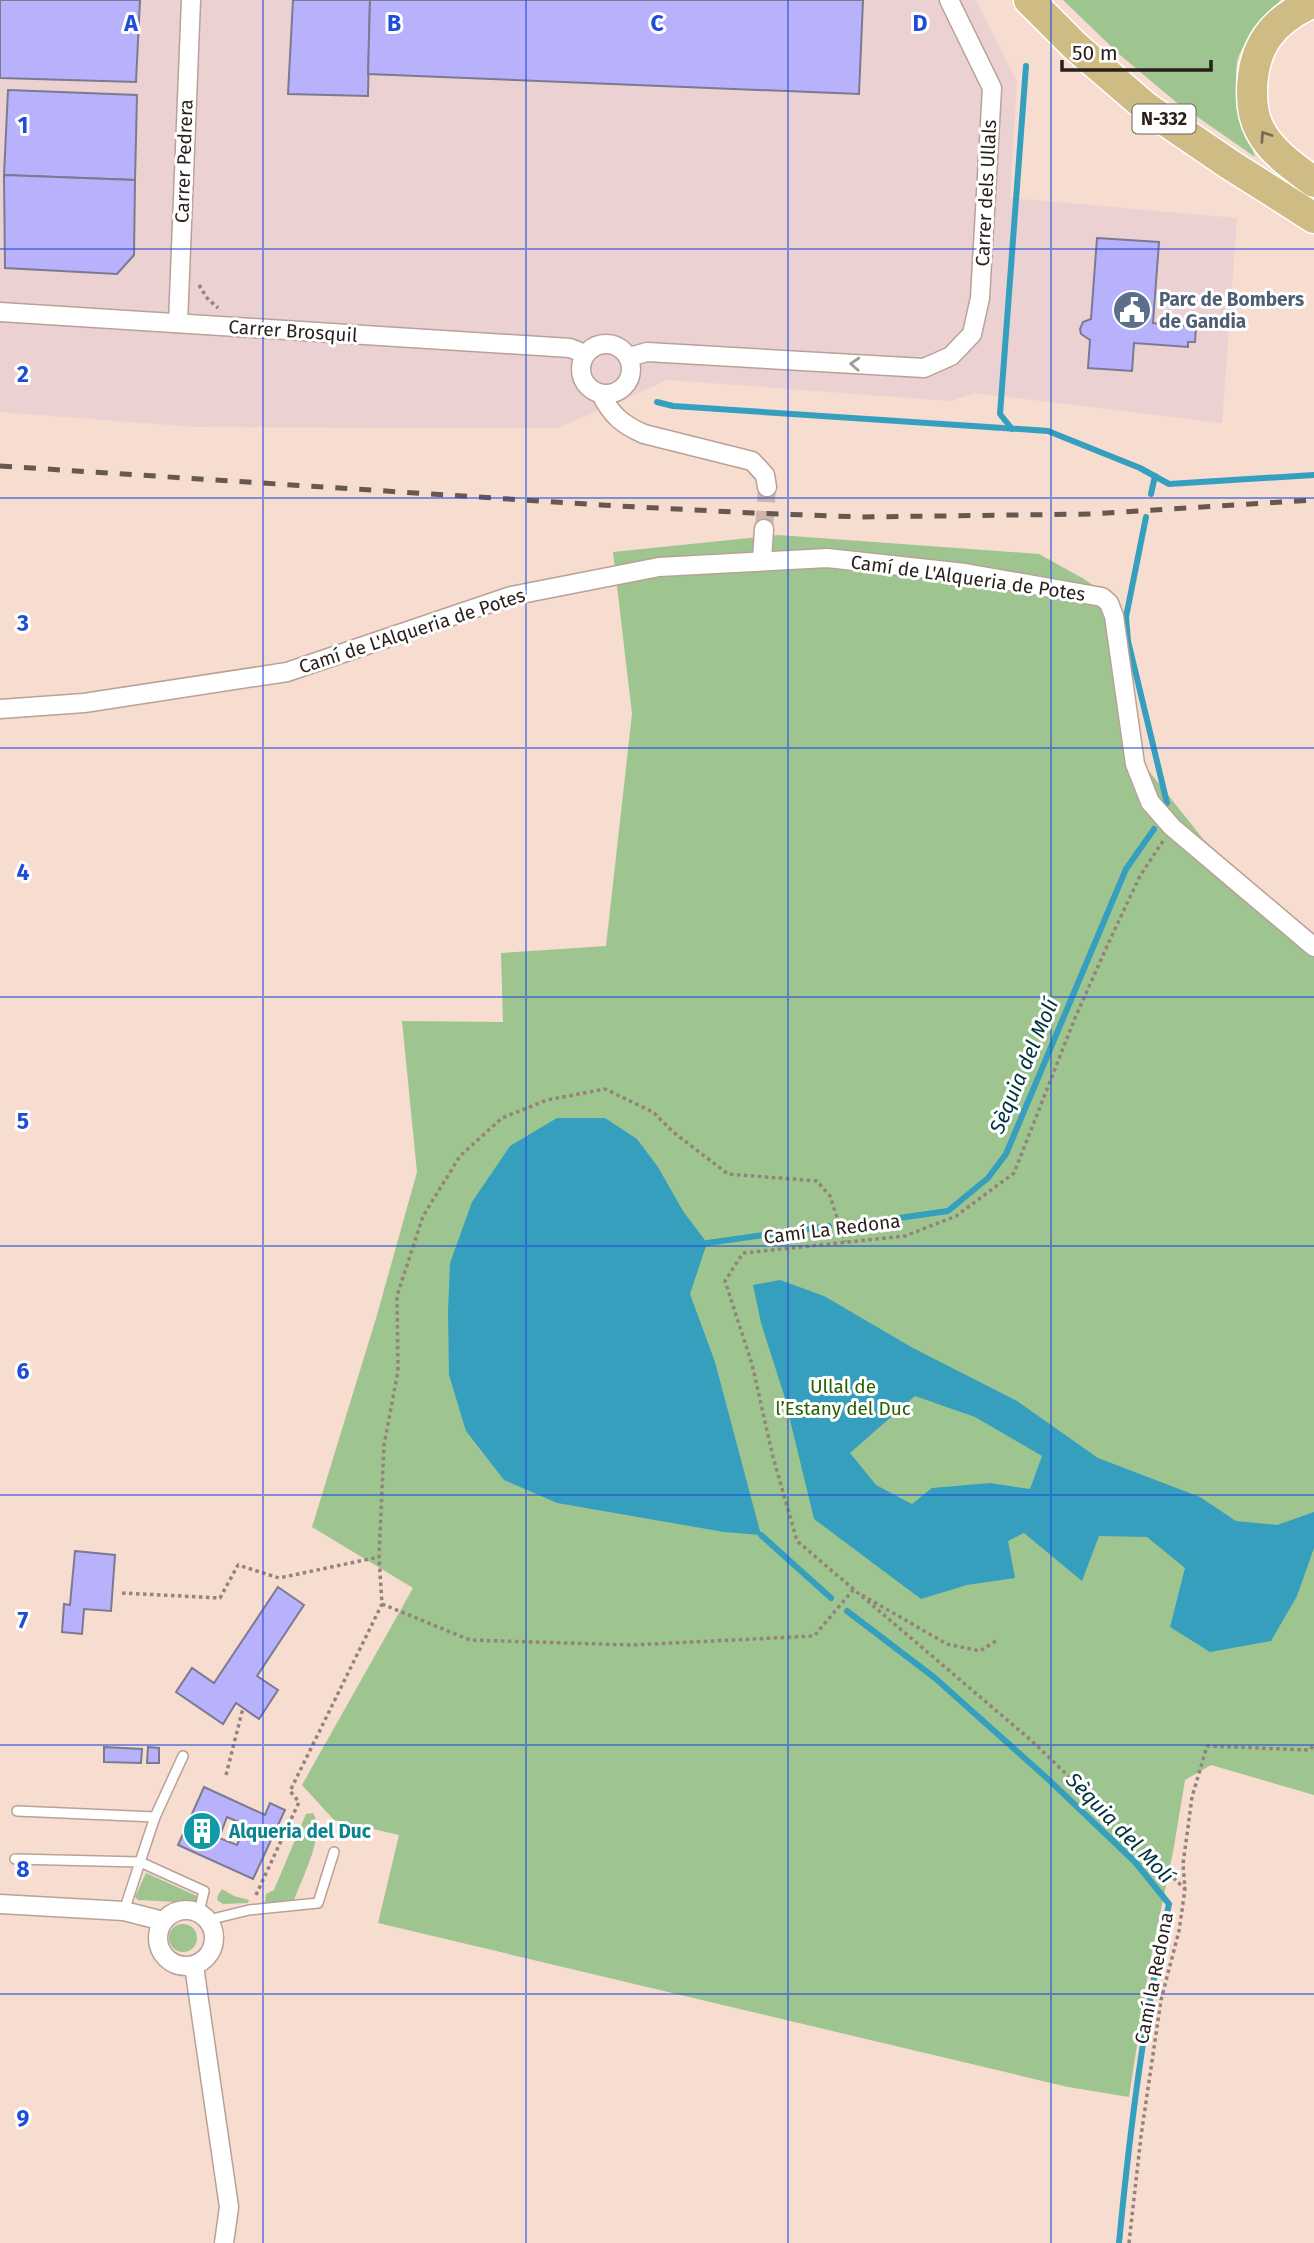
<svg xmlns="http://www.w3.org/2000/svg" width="1314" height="2243" font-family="'Fira Sans',sans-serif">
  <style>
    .industrial { fill: #ecd1d2 }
    .green { fill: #9ec590 }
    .water { fill: #379fbe; fill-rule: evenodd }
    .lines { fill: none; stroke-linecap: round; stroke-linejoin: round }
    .stream { stroke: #379fbe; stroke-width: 6 }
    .building { fill: #b7b2fb; stroke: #7b7a91; stroke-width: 2; fill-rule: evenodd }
    .minor-tunnel { stroke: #ceb6ac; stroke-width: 18; stroke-dasharray: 18 9; stroke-linecap: butt }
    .service-casing { stroke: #baa196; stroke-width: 12 }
    .minor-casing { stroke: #baa196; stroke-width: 21 }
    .trunk-casing { stroke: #fff; stroke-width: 33 }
    .path { stroke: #95827a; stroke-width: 3.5; stroke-dasharray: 3.5 3.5; stroke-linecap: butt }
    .service { stroke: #fff; stroke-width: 9 }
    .minor { stroke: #fff; stroke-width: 18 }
    .trunk { stroke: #cebc84; stroke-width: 30 }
    .rail { stroke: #665851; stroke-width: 5; stroke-dasharray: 12 12; stroke-linecap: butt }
    .oneway { stroke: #7b6e4f }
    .oneway2 { stroke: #9e9a98 }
    .grid { fill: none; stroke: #1d4ed8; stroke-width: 2; stroke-opacity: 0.55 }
    .labels { text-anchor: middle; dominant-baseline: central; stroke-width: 6; stroke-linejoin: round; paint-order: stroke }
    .shield { fill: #fff; stroke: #68625f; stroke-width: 2 }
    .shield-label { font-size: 18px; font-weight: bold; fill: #281f1a }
    .street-label { font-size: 19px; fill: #281f1a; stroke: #fff }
    .service-label { font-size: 19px; font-weight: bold; fill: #4e5e75; stroke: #fff; text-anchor: start }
    .park-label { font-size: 19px; fill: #245f00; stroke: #fff }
    .culture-label { font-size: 19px; font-weight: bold; fill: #0d838f; stroke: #fff; text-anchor: start }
    .water-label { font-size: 21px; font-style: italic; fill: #023340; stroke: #fff }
    .grid-label { font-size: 23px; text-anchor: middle; font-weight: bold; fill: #1d4ed8; stroke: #fff; stroke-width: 6; stroke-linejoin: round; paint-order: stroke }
  </style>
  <rect width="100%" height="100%" fill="#f7dcd0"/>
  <polygon class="industrial" points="0,0 976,0 1017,81 1010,198 1237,218 1222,423 975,393 951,401 668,380 558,428 196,427 0,412"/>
  <g class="green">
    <path d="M 1063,0 L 1281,0 C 1267,14 1241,43 1237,62 C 1232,94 1246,127 1255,157 L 1176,102 L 1120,55 Z"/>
    <polygon points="778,535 1039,554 1084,579 1110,597 1140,760 1204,840 1314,939 1314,1795 1211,1765 1185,1780 1173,1852 1149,1967 1129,2097 1068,2087 378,1923 399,1835 334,1820 302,1785 413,1588 312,1527 377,1315 417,1172 402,1021 503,1022 501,953 606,946 632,714 613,552"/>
    <path d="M 313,1813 C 326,1834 302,1878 294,1900 L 265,1903 L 266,1894 L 274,1890 L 306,1814 Z"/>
    <polygon points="146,1873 197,1896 197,1900 193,1903 138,1900 135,1897"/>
    <polygon points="222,1889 234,1896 249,1900 248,1903 223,1904 217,1900 218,1895"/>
    <circle cx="183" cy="1938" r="14"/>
  </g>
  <g class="water">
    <polygon points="557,1118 605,1118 637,1139 658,1167 683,1211 707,1243 690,1294 715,1362 761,1535 724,1532 557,1503 504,1480 466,1431 449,1375 448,1311 450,1263 472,1202 510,1146"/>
    <path d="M 780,1280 L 824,1296 L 913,1348 L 1017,1401 L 1098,1458 L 1200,1497 L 1236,1521 L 1277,1525 L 1314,1512 L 1314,1548 L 1297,1596 L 1271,1641 L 1210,1652 L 1170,1627 L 1185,1568 L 1147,1537 L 1099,1536 L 1082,1581 L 1024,1533 L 1008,1541 L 1015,1578 L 967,1585 L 921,1599 L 814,1519 L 784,1395 L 761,1323 L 753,1285 ZM 915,1396 L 975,1417 L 1042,1456 L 1030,1489 L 990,1483 L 932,1488 L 912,1504 L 876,1485 L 850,1453 Z"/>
  </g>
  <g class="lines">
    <g class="stream">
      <polyline points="657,402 673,406 1048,431 1140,468 1169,484 1314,475"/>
      <polyline points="1012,429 1000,414 1026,66"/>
      <polyline points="1151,494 1155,476"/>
      <polyline points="1146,517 1126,617 1128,641 1167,803"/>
      <polyline points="850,1225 948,1211 988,1178 1006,1154 1126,869 1154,829"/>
      <polyline points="707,1243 829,1226"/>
      <polyline points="761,1535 831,1598"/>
      <path d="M 847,1611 L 935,1678 L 1049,1780 L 1135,1862 L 1169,1904 C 1144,2016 1130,2129 1119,2243"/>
    </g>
  </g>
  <g class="building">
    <polygon points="0,0 140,0 136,82 0,78"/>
    <polygon points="293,0 370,0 368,96 288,94"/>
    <polygon points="370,0 863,0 859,94 368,74"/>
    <polygon points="8,90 137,95 135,180 4,175"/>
    <polygon points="4,175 135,180 134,255 117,274 5,268"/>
    <polygon points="1097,238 1159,242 1153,323 1196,327 1195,342 1188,342 1188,347 1134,343 1132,371 1088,368 1090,340 1081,334 1080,329 1083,322 1091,319"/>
    <polygon points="75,1551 115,1555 111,1611 84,1609 82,1634 62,1632 64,1604 70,1605"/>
    <polygon points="278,1587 304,1605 257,1676 278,1690 259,1719 236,1703 223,1724 176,1692 192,1668 214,1683"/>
    <polygon points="104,1747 142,1749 141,1763 104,1762"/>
    <polygon points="148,1747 159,1748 159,1763 147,1763"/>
    <path d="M 204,1787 L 265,1815 L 270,1803 L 285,1810 L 253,1879 L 178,1845 ZM 227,1817 L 246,1825 L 237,1845 L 219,1838 Z"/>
  </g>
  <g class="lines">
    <polyline class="minor-tunnel" points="764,529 767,487"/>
    <defs>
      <g id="service">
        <polyline points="17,1811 155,1817 140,1862 204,1891 199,1912"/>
        <polyline points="155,1817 183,1756"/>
        <polyline points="15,1859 140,1862 124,1911"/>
        <polyline points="208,1920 249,1910 318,1903 334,1852"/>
      </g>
      <g id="minor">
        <polyline points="0,312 570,348 585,354"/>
        <polyline points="178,323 191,0"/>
        <circle cx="606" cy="369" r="25"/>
        <polyline points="629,357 647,352 924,368 951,356 972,334 980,298 992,88 949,0"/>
        <path d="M 601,394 C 611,415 623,425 644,434 L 752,461 L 765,475 L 767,487"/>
        <polyline points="762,560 764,529"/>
        <polyline points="0,709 84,703 287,672 511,596 659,567 827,558 965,573 1102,597 1109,603 1114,616 1135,764 1150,802 1172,827 1314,947"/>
        <polyline points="0,1904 124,1911 163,1921"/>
        <circle cx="186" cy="1938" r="28"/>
        <polyline points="194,1966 229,2207 224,2243"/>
      </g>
      <g id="trunk">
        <polyline points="1029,0 1075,46 1147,108 1229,164 1314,218"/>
        <path d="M 1314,2 C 1272,20 1252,47 1252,93 C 1252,105 1254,119 1260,130 C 1271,152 1295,168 1314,182"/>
      </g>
    </defs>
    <use href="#service" class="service-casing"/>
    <use href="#minor" class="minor-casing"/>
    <use href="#trunk" class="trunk-casing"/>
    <g class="path">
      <polyline points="199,285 207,298 218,308"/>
      <polyline points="575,370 583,392"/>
      <polyline points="1163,841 1140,876 1108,944 1075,1018 1014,1173 956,1216 905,1236 743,1253 725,1281 752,1364 773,1457 797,1541 1033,1742 1185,1889"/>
      <polyline points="122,1593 220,1598 238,1565 279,1578 379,1557"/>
      <polyline points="862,1595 947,1644 980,1651 996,1641"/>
      <polyline points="382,1604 470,1640 633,1645 814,1636 853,1590 855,1591"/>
      <polyline points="226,1775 243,1708"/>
      <polyline points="256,1895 299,1802 290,1791 382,1604 379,1557 384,1445 398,1371 397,1296 423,1216 460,1156 502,1118 547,1100 605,1089 653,1112 673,1132 728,1174 817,1181 830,1196 845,1242"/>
      <polyline points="1129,2243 1141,2136 1161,2000 1179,1931 1185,1889 1183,1864 1192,1797 1207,1746 1310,1750 1314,1744"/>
    </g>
    <use href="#service" class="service"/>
    <use href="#minor" class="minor"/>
    <use href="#trunk" class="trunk"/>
    <polyline class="rail" points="0,466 601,505 753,513 861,517 1092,514 1314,500"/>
  </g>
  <defs><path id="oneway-chevron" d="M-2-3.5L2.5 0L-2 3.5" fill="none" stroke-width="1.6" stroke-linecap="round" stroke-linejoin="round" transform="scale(1.75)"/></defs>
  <use class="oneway" href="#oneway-chevron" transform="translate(1265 136) rotate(-124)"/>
  <use class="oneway2" href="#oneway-chevron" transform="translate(855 364) rotate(-177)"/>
  <path class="grid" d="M 263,0 L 263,2243M 526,0 L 526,2243M 788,0 L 788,2243M 1051,0 L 1051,2243M 0,249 L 1314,249M 0,498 L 1314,498M 0,748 L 1314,748M 0,997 L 1314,997M 0,1246 L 1314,1246M 0,1495 L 1314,1495M 0,1745 L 1314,1745M 0,1994 L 1314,1994"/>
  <defs>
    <symbol id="civic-disc" viewBox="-11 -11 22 22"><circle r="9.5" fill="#5c6f8a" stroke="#fff"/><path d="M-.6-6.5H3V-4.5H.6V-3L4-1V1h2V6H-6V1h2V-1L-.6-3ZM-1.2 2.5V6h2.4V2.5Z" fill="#fff"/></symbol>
    <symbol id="building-disc" viewBox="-11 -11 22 22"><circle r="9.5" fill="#0f9aa8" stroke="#fff"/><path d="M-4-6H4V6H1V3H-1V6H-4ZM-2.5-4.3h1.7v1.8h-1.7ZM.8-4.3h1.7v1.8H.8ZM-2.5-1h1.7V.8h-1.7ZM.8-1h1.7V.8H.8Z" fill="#fff"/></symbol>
  </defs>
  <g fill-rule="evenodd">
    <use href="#civic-disc" x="1110" y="288" width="44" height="44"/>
    <use href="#building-disc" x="180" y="1809" width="44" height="44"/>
  </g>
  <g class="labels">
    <rect class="shield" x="1132.5" y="104.5" width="63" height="29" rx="5"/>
    <g class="shield-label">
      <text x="1164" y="119">N-332</text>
    </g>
    <g class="street-label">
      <text transform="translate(184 161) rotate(-88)">Carrer Pedrera</text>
      <text transform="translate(986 193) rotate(-87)">Carrer dels Ullals</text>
      <text transform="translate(293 331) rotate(4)">Carrer Brosquil</text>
      <text transform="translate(968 578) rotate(8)">Camí de L'Alqueria de Potes</text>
      <text transform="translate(412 631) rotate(-18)">Camí de L'Alqueria de Potes</text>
      <text transform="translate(832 1229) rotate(-7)">Camí La Redona</text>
      <text transform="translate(1154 1978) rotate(-79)">Camí la Redona</text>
    </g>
    <g class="service-label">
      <text x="1159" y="299">Parc de Bombers<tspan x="1159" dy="22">de Gandia</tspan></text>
    </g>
    <g class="park-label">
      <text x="843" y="1386">Ullal de<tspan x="843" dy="22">l’Estany del Duc</tspan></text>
    </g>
    <g class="culture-label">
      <text x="229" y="1831">Alqueria del Duc</text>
    </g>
    <g class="water-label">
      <text transform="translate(1024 1066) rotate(-67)">Sèquia del Molí</text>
      <text transform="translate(1120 1828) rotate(46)">Sèquia del Molí</text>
    </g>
  </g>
  <g class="grid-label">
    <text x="131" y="31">A</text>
    <text x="394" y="31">B</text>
    <text x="657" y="31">C</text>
    <text x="920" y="31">D</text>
    <text x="23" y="133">1</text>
    <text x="23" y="382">2</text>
    <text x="23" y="631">3</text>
    <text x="23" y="880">4</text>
    <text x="23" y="1129">5</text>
    <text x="23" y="1379">6</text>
    <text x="23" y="1628">7</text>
    <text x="23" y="1877">8</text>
    <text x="23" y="2126">9</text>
  </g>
  <path d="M1062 60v10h149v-10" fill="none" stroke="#281f1a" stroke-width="3.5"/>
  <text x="1072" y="60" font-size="21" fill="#281f1a" stroke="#ffffff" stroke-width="5" paint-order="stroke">50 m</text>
</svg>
